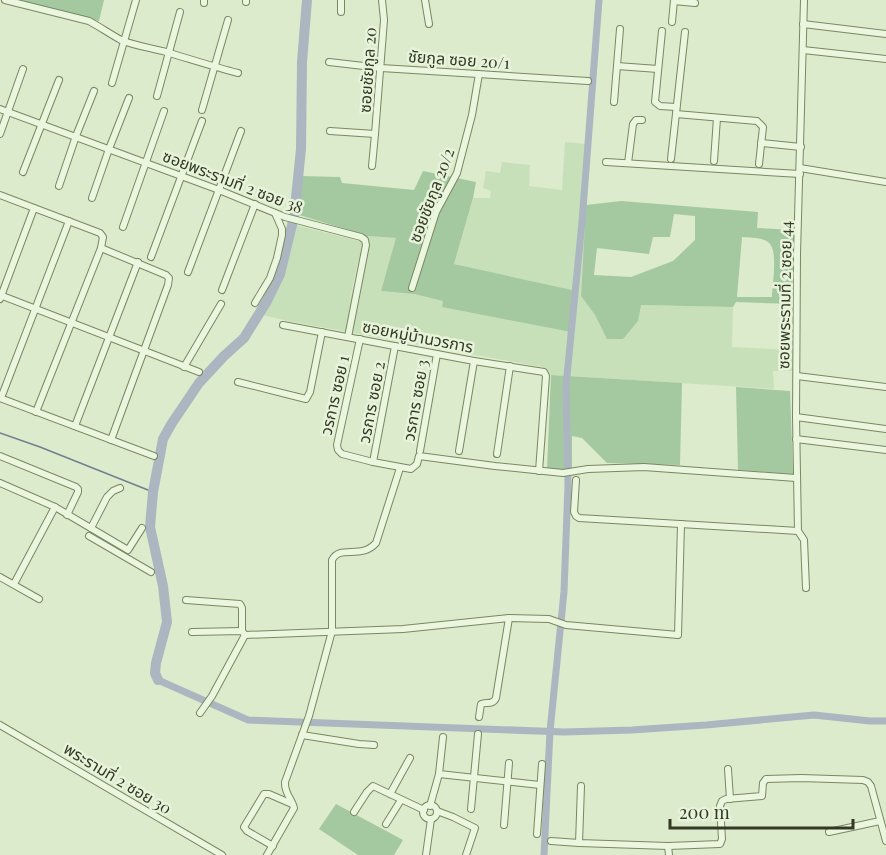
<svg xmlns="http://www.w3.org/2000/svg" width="886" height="855" font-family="'Playfair Display','Noto Sans Thai',serif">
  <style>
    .farmland { fill: #c8e0ba }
    .green { fill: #a4c9a0; fill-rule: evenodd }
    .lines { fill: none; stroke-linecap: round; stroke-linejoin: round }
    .stream { stroke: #727f8e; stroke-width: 1.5 }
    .canal { stroke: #abb6c0; stroke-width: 7 }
    .river { stroke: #abb6c0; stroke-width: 10 }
    .minor-casing { stroke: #7a8761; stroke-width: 8 }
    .minor { stroke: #eaf6de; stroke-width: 6 }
    .labels { text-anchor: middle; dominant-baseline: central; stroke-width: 5; stroke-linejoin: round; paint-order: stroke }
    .street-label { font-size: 16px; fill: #333923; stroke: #e7f3da }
  </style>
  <rect width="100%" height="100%" fill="#dbebcc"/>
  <polygon class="farmland" points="565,142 586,144 587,197 581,296 595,315 641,305 733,307 732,347 794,350 793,371 773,371 774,389 551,375 542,367 293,322 262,315 278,287 295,225 363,242 348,306 368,236 397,238 381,291 414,294 443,301 442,307 571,290 454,264 473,198 490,198 491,191 483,188 486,171 500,173 502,162 530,165 529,186 562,190"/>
  <g class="green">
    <polygon points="23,0 104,0 99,21 23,2"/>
    <polygon points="423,171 476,182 473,198 454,264 572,290 571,332 442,307 443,301 414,294 381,291 396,238 368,236 366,241 352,231 299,215 299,176 340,177 342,183 414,190"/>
    <path d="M 621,201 L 758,212 L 757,228 L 795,230 L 791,304 L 736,302 L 733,307 L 641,305 L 638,321 L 623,339 L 607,339 L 595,315 L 581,296 L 586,205 ZM 674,214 L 695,216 L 695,240 L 673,261 L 631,277 L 594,275 L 597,248 L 649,254 L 653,237 L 670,237 ZM 742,237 C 751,238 764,237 770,244 C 778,253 772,286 772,297 L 737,297 Z"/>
    <polygon points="551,375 682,383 680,465 607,463 582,438 572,436 572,469 547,469"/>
    <polygon points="736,387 790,391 793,474 738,470"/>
    <polygon points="336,804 403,840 394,855 358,855 319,829"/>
  </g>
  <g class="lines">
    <polyline class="stream" points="0,433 40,447 153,492"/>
    <g class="canal">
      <polyline points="158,680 248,720 564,732 632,730 706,725 814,715 870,721 886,721"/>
      <polyline points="544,855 550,731 564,592 568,485 566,386 582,222 599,0"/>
    </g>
    <polyline class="river" points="158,680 155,673 156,663 167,622 163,586 150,527 153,492 163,439 172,423 199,383 224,356 244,338 267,301 280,274 294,217 301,149 302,62 307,0"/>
    <defs>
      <g id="minor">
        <path d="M 5,0 L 89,21 C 100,27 110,34 121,40 C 135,46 152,48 166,52 C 190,59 214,67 238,73"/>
        <polyline points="341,0 341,12"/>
        <polyline points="425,0 429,24"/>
        <polyline points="804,0 797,254 796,417 798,531 804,540 806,588"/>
        <polyline points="674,1 695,3"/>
        <polyline points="246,2 246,0"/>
        <polyline points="204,3 204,0"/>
        <polyline points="672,22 674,0"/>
        <polyline points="803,24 886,34"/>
        <polyline points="662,31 655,102 660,106 676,107"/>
        <polyline points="803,50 886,59"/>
        <polyline points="329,62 381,68 588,81"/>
        <polyline points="617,66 658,69"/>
        <polyline points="112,83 136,0"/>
        <polyline points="157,96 180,12"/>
        <polyline points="614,102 620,29"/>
        <polyline points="0,109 219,190 285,217 361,237 365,240 366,245 348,337"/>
        <polyline points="202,110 228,20"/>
        <polyline points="676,114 757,121 763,127 759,164"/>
        <polyline points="330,131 375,134 384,20 382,0"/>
        <polyline points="0,134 23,69"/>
        <polyline points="761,143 801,147"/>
        <polyline points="671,159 685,32"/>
        <polyline points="714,161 717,118"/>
        <polyline points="606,162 800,174"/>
        <polyline points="628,163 633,124 636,120 642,120"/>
        <polyline points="372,166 375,134"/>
        <polyline points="800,168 886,182"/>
        <polyline points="23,172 59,80"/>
        <polyline points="59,186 76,136 94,91"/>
        <polyline points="0,195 100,233 103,237 101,248 36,412"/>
        <polyline points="92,198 109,149 129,98"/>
        <polyline points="123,227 164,111"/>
        <polyline points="101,248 166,275 169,278 168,285 111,440"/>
        <polyline points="151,257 202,121"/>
        <polyline points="188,272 241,131"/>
        <polyline points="412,288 436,212 457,173 472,115 479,74"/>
        <polyline points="222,290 255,204"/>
        <polyline points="0,295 199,372"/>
        <polyline points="0,299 34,208"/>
        <polyline points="255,303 270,278 277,258 282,235 282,229 275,213"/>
        <polyline points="283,325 474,361 544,372 546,376 539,471"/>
        <polyline points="360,339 337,445 338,450 342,454 373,462 411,469 417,464 419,456 495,466 563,473 588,469 644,467 796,478"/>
        <polyline points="184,367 221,304"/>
        <polyline points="797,376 886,387"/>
        <polyline points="238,382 306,399 310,392 322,332"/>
        <polyline points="0,398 154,456"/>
        <polyline points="1,398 69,221"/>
        <polyline points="796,417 886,429"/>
        <polyline points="75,426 138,262"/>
        <polyline points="796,439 886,450"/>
        <polyline points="420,451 437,354"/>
        <polyline points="459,451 474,361"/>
        <polyline points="497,454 510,366"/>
        <polyline points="0,456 76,487 78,489 78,492 67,515"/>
        <polyline points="373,462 395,346"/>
        <polyline points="576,480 574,512 576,516 579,518 798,531"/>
        <polyline points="0,483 55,507 128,550 142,528"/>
        <polyline points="91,528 107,497 113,491 120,488"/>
        <polyline points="89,536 151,572"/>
        <polyline points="0,577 39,599"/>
        <polyline points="14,584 55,507"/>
        <polyline points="186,600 240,604 242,608 242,631"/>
        <polyline points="192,632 242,631 245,635 403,629 509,618 549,619 566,625 678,635 681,524"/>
        <polyline points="200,713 212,696 245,635"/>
        <path d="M 479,717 L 481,704 C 487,702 493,705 496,698 L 509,618"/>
        <polyline points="0,725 222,855"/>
        <polyline points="302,735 359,744 374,745"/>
        <polyline points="728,769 730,799"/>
        <polyline points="439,774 540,785"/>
        <polyline points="581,786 579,843 668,846"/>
        <polyline points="390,794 410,758"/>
        <circle cx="430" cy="812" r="7"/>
        <polyline points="430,806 439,774 443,737"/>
        <polyline points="471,809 478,734"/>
        <polyline points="437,811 453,817 475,828 466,855"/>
        <polyline points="354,812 367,792 373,786 424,810"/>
        <polyline points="386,824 401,800"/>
        <polyline points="504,825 509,763"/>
        <polyline points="829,832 880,821"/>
        <polyline points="537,834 542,764"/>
        <polyline points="551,841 579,843"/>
        <polyline points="273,846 247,831 244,827 264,794 269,794 292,804"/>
        <path d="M 267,855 L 294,808 C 292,799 284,793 285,782 L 309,716 L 332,631 L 332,560 C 340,544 361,560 376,543 L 400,468"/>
        <polyline points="426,855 431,819"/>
        <polyline points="669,855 668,846 720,844 722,839 720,806 722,801 726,799 762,796 763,783 766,779 801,778 863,780 868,782 871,786 886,841"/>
      </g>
    </defs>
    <use href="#minor" class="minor-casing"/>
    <use href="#minor" class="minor"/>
  </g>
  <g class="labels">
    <g class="street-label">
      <text transform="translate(459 59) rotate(4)">ชัยกูล ซอย 20/1</text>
      <text transform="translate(367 70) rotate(-86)">ซอยชัยกูล 20</text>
      <text transform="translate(233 181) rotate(21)">ซอยพระรามที่ 2 ซอย 38</text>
      <text transform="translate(431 195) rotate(-69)">ซอยชัยกูล 20/2</text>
      <text transform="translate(784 295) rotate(-89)">ซอยพระรามที่ 2 ซอย 44</text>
      <text transform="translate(418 336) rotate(11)">ซอยหมู่บ้านวรการ</text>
      <text transform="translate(334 395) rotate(-77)">วรการ ซอย 1</text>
      <text transform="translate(415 400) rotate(-80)">วรการ ซอย 3</text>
      <text transform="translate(371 402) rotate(-79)">วรการ ซอย 2</text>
      <text transform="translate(118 778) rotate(31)">พระรามที่ 2 ซอย 30</text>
    </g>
  </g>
  <path d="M670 819v9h183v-9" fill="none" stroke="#333923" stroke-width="3"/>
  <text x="679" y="819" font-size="18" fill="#333923" stroke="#e7f3da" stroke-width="4.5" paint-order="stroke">200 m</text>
</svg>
